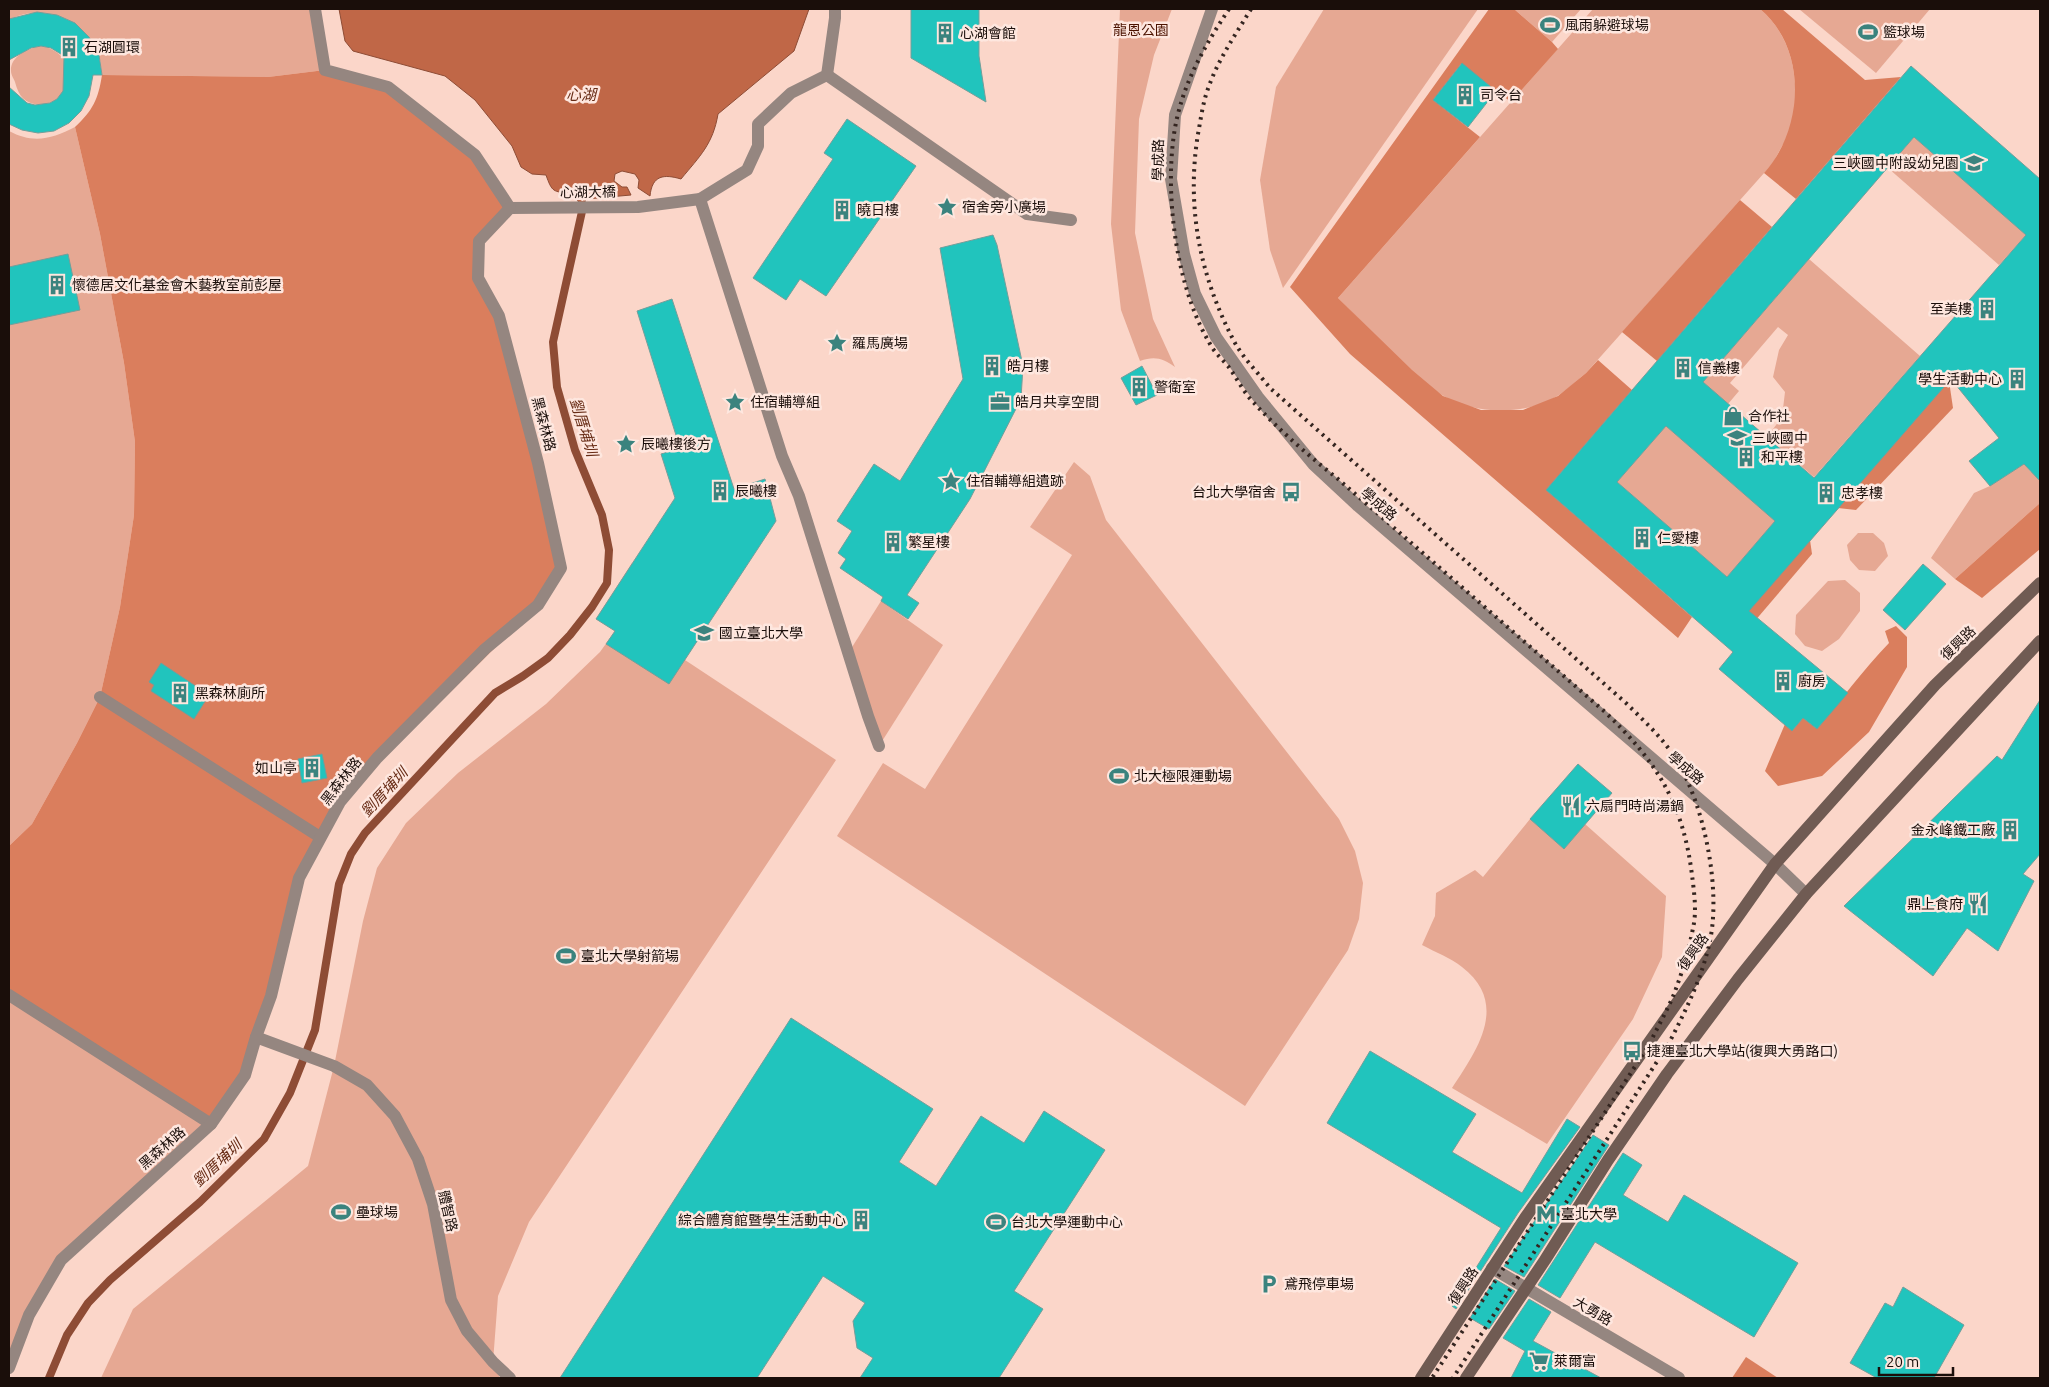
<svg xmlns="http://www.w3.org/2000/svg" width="2049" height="1387" font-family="Ubuntu,'Noto Sans TC',sans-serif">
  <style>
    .green { fill: #e6a893 }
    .forest { fill: #da7e5d }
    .water { fill: #c06747; stroke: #8e4c35 }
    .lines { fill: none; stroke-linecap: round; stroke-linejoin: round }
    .stream { stroke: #8e4c35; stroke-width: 8 }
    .building { fill: #21c4bd; stroke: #749e9a; fill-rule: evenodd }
    .pedestrian { stroke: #958680; stroke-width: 12 }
    .minor { stroke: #958680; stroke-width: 12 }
    .tertiary { stroke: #958680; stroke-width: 12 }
    .secondary { stroke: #705b53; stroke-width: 12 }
    .rail { stroke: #342520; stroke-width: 4; stroke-dasharray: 2.5 5; stroke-linecap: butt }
    .labels { text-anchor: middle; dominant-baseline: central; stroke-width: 5; stroke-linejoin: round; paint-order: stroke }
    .poi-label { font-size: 14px; fill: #1a0e0a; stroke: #fee7df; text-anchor: start }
    .park-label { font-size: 14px; fill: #4c1300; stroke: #fee7df }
    .street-label { font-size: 14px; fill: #1a0e0a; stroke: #fee7df }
    .water-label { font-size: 15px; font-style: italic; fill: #682c16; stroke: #fee7df }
  </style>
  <rect width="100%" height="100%" fill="#fbd6c9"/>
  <g class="green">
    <path d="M 9,9 L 315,9 L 325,70 L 268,77 L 102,75 C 101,69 101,62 99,56 C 87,19 42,2 9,20 Z"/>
    <path d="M 1120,9 L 1172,9 L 1154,55 L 1139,119 L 1135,233 L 1153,319 L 1175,367 C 1163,358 1154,356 1140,361 L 1121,310 L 1111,224 Z"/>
    <polygon points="1324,9 1478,9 1283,288 1270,250 1260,180 1276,87"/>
    <polygon points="1514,9 1581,9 1552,42"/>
    <path d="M 1593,9 L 1760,9 C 1794,37 1802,87 1790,129 C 1786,141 1778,152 1773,163 L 1586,373 C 1577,380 1568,389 1559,395 C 1527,416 1474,415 1442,395 C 1407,372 1369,328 1338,298 Z"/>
    <polygon points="1799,9 1930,9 1876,73"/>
    <path d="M 41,46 C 52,48 58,52 66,61 C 66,71 67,83 63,92 C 59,99 52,103 44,104 C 27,106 19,98 15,82 C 14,79 11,75 11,71 C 10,56 29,48 41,46 Z"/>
    <path d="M 75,127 L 100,234 L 124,363 L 135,442 L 134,515 L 120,607 L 100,697 L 77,743 L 32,824 L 9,846 L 9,131 C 33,144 52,139 75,127 Z"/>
    <polygon points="1914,137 2026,235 1999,265 1888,168"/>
    <polygon points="1809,259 1920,356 1814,477 1767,437 1782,417 1785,392 1773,377 1779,350 1788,335 1778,327 1730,383 1739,391 1728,404 1703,382"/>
    <polygon points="1666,426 1775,521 1727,577 1617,482"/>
    <polygon points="1074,462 1090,476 1106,520 1339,819 1355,851 1363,883 1359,919 1348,950 1245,1106 837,836 883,763 925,789 1072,555 1030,527"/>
    <polygon points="2024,464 2031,472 2040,465 2040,503 1955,579 1931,558 1974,493 1990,486"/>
    <polygon points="1858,533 1873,533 1884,543 1888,556 1875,571 1859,570 1850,560 1847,545"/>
    <polygon points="632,563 713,616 685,660 836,760 529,1222 498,1296 493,1362 500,1378 101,1378 133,1309 308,1166 334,1066 363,921 377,868 406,823 458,773 546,704 600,652 615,631 596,619"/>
    <polygon points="1845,580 1860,593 1860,611 1839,639 1822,651 1805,646 1795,634 1796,615 1828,581"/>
    <polygon points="881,601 943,645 879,746 849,652"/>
    <path d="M 1530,819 L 1564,849 L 1585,824 L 1666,896 L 1662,957 L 1633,1019 L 1547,1144 L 1452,1088 C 1477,1050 1510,1004 1462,967 C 1451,958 1435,952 1422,945 L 1435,916 L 1436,893 L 1475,870 L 1483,877 Z"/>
    <polygon points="9,995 211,1124 61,1260 9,1368"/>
  </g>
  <g class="forest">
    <polygon points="1489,9 1514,9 1552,42 1558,49 1511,102 1461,64 1433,100 1480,137 1338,298 1412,370 1443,396 1481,410 1523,410 1558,396 1586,373 1598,360 1632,390 1546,490 1692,617 1678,638 1350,354 1290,287"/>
    <path d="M 1760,9 L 1782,9 L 1865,80 L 1901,77 L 1796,199 L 1764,173 C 1804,129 1808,49 1760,9 Z"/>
    <path d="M 325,70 L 388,87 L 475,155 L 510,208 L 479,241 L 478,278 L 499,316 L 561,568 L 538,605 L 340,802 L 299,878 L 245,1075 L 211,1124 L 9,995 L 9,846 L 32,824 L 77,743 L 100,697 L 120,607 L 134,515 L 135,442 L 124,363 L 100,234 L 75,127 C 93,110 98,100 102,75 L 268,77 Z"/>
    <polygon points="1740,200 1772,227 1657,361 1622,332"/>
    <polygon points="1949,381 1953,408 1856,510 1838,508"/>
    <polygon points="2040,503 2040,549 1982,598 1955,579"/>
    <polygon points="1810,540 1812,554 1742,636 1721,642"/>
    <path d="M 1896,626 L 1907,637 L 1907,667 L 1869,732 L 1822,776 L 1778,786 L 1765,771 L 1785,724 L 1792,731 L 1803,718 L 1817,729 C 1841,700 1863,670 1889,643 L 1885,631 Z"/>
    <polygon points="1746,1357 1778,1378 1732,1378"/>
  </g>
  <path class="water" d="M 339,9 L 809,9 L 794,51 L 718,114 C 713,144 700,156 681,179 C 664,174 652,175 650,196 L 638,188 L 639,180 L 635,174 L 622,171 L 615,174 L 614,181 L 622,187 L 627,187 L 631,195 L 586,199 L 583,207 L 571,193 C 553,192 552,192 546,175 L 532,174 L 521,167 L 512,146 L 475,100 L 445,76 L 353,51 L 345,41 Z"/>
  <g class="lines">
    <polyline class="stream" points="49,1378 67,1335 88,1303 110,1280 200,1202 264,1139 290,1093 315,1030 339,884 351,854 365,833 495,693 523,676 548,658 570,635 592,607 607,583 609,550 602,515 575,450 557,387 553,342 583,207"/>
  </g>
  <g class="building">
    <polygon points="911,9 979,9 979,56 986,102 911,58"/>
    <polygon points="37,12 57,15 75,23 89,37 99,55 102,75 93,75 89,96 81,111 69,123 54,131 38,133 22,130 9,124 9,87 27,103 35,105 50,103 57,99 63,91 64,56 51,48 41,46 31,48 9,60 9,19"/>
    <polygon points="1462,63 1496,91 1468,127 1433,100"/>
    <path d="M 1911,66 L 2040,179 L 2040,481 L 2024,464 L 1990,486 L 1969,461 L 1999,438 L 1951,379 L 1749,611 L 1848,693 L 1817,729 L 1803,718 L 1792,731 L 1719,669 L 1733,652 L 1546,490 ZM 1914,137 L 2026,235 L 1814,478 L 1703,382 ZM 1666,426 L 1775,521 L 1727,577 L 1617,482 Z"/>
    <polygon points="847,119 916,166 826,296 800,279 786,300 753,278 833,159 824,153"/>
    <polygon points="993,235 997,245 1023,366 1021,399 970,499 907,595 919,603 908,619 881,601 883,597 840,568 846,559 838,553 852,531 837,521 874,464 900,481 963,379 940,248"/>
    <polygon points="68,254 80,310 9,325 9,267"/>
    <polygon points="672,299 734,489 765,479 776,521 669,684 606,644 615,631 596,619 675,498 661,454 680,448 637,311"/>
    <polygon points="1142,366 1157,395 1136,405 1121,378"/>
    <polygon points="1923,564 1946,584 1905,630 1883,610"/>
    <polygon points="161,663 209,695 194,719 151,691 154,685 149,682"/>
    <polygon points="2040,700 2040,854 2023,874 2034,881 1998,951 1967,928 1933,976 1844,906 1997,756 2002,760"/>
    <polygon points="322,754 327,778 302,783 298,759"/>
    <polygon points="1578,764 1612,793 1564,849 1530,819"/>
    <polygon points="791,1018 933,1109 899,1162 936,1186 981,1116 1024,1143 1044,1111 1105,1150 1014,1291 1043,1309 999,1378 860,1378 873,1358 857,1348 853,1321 865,1303 823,1276 757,1378 560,1378"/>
    <polygon points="1370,1051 1476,1114 1452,1152 1522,1193 1567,1119 1580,1127 1518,1213 1456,1309 1452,1306 1501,1228 1327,1123"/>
    <polygon points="1593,1135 1609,1145 1524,1277 1504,1266"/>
    <polygon points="1623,1153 1642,1165 1623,1195 1668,1222 1684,1195 1798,1263 1754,1337 1595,1242 1560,1298 1538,1285"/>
    <polygon points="1495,1279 1515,1291 1489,1329 1470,1318"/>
    <polygon points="1903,1287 1964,1325 1934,1378 1877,1378 1850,1363 1885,1303 1893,1307"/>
    <polygon points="1529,1299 1551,1312 1533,1341 1601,1378 1511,1378 1525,1351 1503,1338"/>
  </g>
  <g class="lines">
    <g class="pedestrian">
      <polyline points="315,9 325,70 388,87 475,155 510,208"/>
      <polyline points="827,75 1027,214 1071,220"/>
      <polyline points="700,199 782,456 799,496 868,716 879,746"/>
      <polyline points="510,208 638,207 700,199 747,170 758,146 758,124 791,93 827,75 835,18 835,9"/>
      <polyline points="100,697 320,837"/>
      <polyline points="9,995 211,1124"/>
      <polyline points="256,1037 334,1066 367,1085 395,1116 418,1159 433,1204 451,1300 467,1331 493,1362 510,1378"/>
      <polyline points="9,1368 29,1315 61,1260 211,1124 245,1075 256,1037 271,996 299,878 340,802 377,758 485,649 538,605 561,568 538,463 499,316 478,278 479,241 510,208"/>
    </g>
    <g class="minor">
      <polyline points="1775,864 1806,894"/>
      <polyline points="1492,1268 1679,1378"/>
    </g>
    <polyline class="tertiary" points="1212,9 1175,115 1171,179 1184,254 1195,294 1216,337 1258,397 1313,464 1358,506 1775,864"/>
    <g class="secondary">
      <polyline points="1421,1378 1525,1218 1775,864 1935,685 2040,583"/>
      <polyline points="1466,1378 1545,1260 1608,1160 1667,1074 1738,979 1806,894 2040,641"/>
    </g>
    <g class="rail">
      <path d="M 1229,9 C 1210,38 1191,69 1181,103 C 1160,169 1173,282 1209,342 C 1213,351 1221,358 1228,366 C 1237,378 1243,392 1254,403 C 1279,430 1309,456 1338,479 L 1605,712 C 1657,762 1683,803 1692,875 C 1694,891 1697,912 1693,928 C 1689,950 1682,973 1674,994 C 1667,1011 1657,1028 1649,1045 L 1432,1378"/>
      <path d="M 1251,9 C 1236,34 1219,58 1209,86 C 1203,101 1201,118 1198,134 C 1186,208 1200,277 1235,343 C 1244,359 1259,374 1270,388 L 1627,704 C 1645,722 1664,739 1677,761 C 1705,807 1722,893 1709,945 C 1701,980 1685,1012 1669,1043 L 1453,1378"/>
    </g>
  </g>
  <defs>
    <symbol id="stadium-bare" viewBox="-9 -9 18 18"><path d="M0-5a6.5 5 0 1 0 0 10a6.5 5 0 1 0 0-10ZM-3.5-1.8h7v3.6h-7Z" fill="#3b837e" stroke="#fee7df" stroke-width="2.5" paint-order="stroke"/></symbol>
    <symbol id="building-bare" viewBox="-9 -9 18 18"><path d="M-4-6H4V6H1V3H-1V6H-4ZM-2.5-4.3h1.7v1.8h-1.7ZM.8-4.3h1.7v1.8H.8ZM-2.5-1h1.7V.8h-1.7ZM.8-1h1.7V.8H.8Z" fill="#3b837e" stroke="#fee7df" stroke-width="2.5" paint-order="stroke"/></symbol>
    <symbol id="school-bare" viewBox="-9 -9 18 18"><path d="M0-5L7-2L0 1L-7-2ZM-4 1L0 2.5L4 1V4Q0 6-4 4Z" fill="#3b837e" stroke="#fee7df" stroke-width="2.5" paint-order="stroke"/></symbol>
    <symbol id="sight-bare" viewBox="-9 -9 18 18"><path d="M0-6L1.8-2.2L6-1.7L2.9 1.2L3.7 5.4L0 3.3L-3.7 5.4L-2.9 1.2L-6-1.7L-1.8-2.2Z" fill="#3b837e" stroke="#fee7df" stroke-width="2.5" paint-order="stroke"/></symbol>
    <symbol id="office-bare" viewBox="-9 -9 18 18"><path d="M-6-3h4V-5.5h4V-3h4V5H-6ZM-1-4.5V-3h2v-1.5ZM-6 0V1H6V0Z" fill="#3b837e" stroke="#fee7df" stroke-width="2.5" paint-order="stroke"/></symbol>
    <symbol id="shop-bare" viewBox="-9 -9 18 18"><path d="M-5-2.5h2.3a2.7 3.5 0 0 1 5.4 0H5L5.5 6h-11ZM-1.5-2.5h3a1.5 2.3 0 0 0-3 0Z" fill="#3b837e" stroke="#fee7df" stroke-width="2.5" paint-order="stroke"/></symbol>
    <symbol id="bus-bare" viewBox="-9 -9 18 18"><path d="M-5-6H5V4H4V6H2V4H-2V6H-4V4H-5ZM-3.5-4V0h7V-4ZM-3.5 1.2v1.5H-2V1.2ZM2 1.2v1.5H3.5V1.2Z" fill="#3b837e" stroke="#fee7df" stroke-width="2.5" paint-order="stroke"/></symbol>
    <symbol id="university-bare" viewBox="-9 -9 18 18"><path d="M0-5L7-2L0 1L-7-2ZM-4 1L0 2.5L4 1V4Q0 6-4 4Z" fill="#3b837e" stroke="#fee7df" stroke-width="2.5" paint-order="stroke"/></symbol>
    <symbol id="restaurant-bare" viewBox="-9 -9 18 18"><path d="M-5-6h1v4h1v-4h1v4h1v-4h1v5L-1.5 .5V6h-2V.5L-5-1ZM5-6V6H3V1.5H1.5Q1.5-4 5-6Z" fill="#3b837e" stroke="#fee7df" stroke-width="2.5" paint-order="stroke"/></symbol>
    <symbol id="metro-bare" viewBox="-9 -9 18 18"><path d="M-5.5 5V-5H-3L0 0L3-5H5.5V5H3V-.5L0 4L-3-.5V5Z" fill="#3b837e" stroke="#fee7df" stroke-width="2.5" paint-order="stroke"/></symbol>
    <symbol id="parking-bare" viewBox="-9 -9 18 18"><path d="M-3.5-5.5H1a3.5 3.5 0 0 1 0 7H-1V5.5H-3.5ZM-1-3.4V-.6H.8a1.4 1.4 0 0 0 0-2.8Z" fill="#3b837e" stroke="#fee7df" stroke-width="2.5" paint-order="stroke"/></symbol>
    <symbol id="supermarket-bare" viewBox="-9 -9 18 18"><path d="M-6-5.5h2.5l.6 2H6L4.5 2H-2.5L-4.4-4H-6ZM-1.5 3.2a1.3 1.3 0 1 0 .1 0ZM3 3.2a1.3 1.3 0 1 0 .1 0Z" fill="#3b837e" stroke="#fee7df" stroke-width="2.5" paint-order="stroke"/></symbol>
  </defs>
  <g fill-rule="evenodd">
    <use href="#stadium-bare" x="1536" y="11" width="28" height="28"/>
    <use href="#stadium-bare" x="1854" y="18" width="28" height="28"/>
    <use href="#building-bare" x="931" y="19" width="28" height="28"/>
    <use href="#building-bare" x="55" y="33" width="28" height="28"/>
    <use href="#building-bare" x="1451" y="81" width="28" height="28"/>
    <use href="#school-bare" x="1960" y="149" width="28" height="28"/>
    <use href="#sight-bare" x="933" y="193" width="28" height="28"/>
    <use href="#building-bare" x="828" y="196" width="28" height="28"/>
    <use href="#building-bare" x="43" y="271" width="28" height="28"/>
    <use href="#building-bare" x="1973" y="295" width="28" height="28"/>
    <use href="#sight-bare" x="823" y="329" width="28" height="28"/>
    <use href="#building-bare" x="978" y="352" width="28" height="28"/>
    <use href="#building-bare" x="1669" y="354" width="28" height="28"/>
    <use href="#building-bare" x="2003" y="365" width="28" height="28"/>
    <use href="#building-bare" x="1125" y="373" width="28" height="28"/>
    <use href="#sight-bare" x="721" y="388" width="28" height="28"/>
    <use href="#office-bare" x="986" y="388" width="28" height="28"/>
    <use href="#shop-bare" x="1719" y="402" width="28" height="28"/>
    <use href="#school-bare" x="1723" y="424" width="28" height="28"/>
    <use href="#sight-bare" x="612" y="430" width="28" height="28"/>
    <use href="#building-bare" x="1732" y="443" width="28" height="28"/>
    <use href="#sight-bare" x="937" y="467" width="28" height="28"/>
    <use href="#building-bare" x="706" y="477" width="28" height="28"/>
    <use href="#bus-bare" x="1277" y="478" width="28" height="28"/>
    <use href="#building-bare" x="1812" y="479" width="28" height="28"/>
    <use href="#building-bare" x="1628" y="524" width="28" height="28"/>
    <use href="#building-bare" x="879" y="528" width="28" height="28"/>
    <use href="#university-bare" x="690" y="619" width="28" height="28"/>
    <use href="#building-bare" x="1769" y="667" width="28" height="28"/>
    <use href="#building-bare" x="166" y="679" width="28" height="28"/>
    <use href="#building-bare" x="298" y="754" width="28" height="28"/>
    <use href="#stadium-bare" x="1105" y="762" width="28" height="28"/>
    <use href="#restaurant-bare" x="1557" y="792" width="28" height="28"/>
    <use href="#building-bare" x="1996" y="816" width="28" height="28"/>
    <use href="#restaurant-bare" x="1964" y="890" width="28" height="28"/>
    <use href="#stadium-bare" x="552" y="942" width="28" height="28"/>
    <use href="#bus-bare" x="1618" y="1037" width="28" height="28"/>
    <use href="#stadium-bare" x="327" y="1198" width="28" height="28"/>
    <use href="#metro-bare" x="1532" y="1200" width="28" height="28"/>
    <use href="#building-bare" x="847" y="1206" width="28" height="28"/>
    <use href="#stadium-bare" x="982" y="1208" width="28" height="28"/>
    <use href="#parking-bare" x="1255" y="1270" width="28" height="28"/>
    <use href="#supermarket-bare" x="1525" y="1347" width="28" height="28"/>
  </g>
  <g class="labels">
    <g class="poi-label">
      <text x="1565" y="25">風雨躲避球場</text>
      <text x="1883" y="32">籃球場</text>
      <text x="960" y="33">心湖會館</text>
      <text x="84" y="47">石湖圓環</text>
      <text x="1480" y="95">司令台</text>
      <text x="1959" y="163" text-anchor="end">三峽國中附設幼兒園</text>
      <text x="962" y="207">宿舍旁小廣場</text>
      <text x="857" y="210">曉日樓</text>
      <text x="72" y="285">懷德居文化基金會木藝教室前彭屋</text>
      <text x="1972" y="309" text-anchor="end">至美樓</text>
      <text x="852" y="343">羅馬廣場</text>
      <text x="1007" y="366">皓月樓</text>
      <text x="1698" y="368">信義樓</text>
      <text x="2002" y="379" text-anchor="end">學生活動中心</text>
      <text x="1154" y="387">警衛室</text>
      <text x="750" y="402">住宿輔導組</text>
      <text x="1015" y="402">皓月共享空間</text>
      <text x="1748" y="416">合作社</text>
      <text x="1752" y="438">三峽國中</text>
      <text x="641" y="444">辰曦樓後方</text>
      <text x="1761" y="457">和平樓</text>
      <text x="966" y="481">住宿輔導組遺跡</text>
      <text x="735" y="491">辰曦樓</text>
      <text x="1276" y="492" text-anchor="end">台北大學宿舍</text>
      <text x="1841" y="493">忠孝樓</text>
      <text x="1657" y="538">仁愛樓</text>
      <text x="908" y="542">繁星樓</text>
      <text x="719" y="633">國立臺北大學</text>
      <text x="1798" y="681">廚房</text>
      <text x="195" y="693">黑森林廁所</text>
      <text x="297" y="768" text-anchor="end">如山亭</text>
      <text x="1134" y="776">北大極限運動場</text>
      <text x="1586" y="806">六扇門時尚湯鍋</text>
      <text x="1995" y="830" text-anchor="end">金永峰鐵工廠</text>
      <text x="1963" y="904" text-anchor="end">鼎上食府</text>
      <text x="581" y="956">臺北大學射箭場</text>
      <text x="1647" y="1051">捷運臺北大學站(復興大勇路口)</text>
      <text x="356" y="1212">壘球場</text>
      <text x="1561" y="1214">臺北大學</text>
      <text x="846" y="1220" text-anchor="end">綜合體育館暨學生活動中心</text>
      <text x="1011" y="1222">台北大學運動中心</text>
      <text x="1284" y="1284">鳶飛停車場</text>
      <text x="1554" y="1361">萊爾富</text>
    </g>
    <g class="park-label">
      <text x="1141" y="30">龍恩公園</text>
    </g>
    <g class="street-label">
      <text transform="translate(1158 160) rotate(-89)">學成路</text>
      <text transform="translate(588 192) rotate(-1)">心湖大橋</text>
      <text transform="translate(544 424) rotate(75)">黑森林路</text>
      <text transform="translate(1379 504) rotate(41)">學成路</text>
      <text transform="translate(1958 643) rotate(-44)">復興路</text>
      <text transform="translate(1686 768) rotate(41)">學成路</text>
      <text transform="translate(341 781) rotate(-52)">黑森林路</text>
      <text transform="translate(1693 952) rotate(-55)">復興路</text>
      <text transform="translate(162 1148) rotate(-41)">黑森林路</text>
      <text transform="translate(448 1211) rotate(77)">體智路</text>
      <text transform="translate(1463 1286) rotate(-57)">復興路</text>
      <text transform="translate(1593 1311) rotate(30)">大勇路</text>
    </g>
    <g class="water-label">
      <text x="581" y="94">心湖</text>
      <text transform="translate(584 427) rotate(73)">劉厝埔圳</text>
      <text transform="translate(384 792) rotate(-47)">劉厝埔圳</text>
      <text transform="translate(217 1163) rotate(-43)">劉厝埔圳</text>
    </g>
  </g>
  <rect width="2049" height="1387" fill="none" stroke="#1a0e0a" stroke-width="20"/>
  <path d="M1879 1367v8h74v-8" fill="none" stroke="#1a0e0a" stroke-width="2.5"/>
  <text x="1886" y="1367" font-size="15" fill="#1a0e0a" stroke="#fee7df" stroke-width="4" paint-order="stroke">20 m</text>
</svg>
